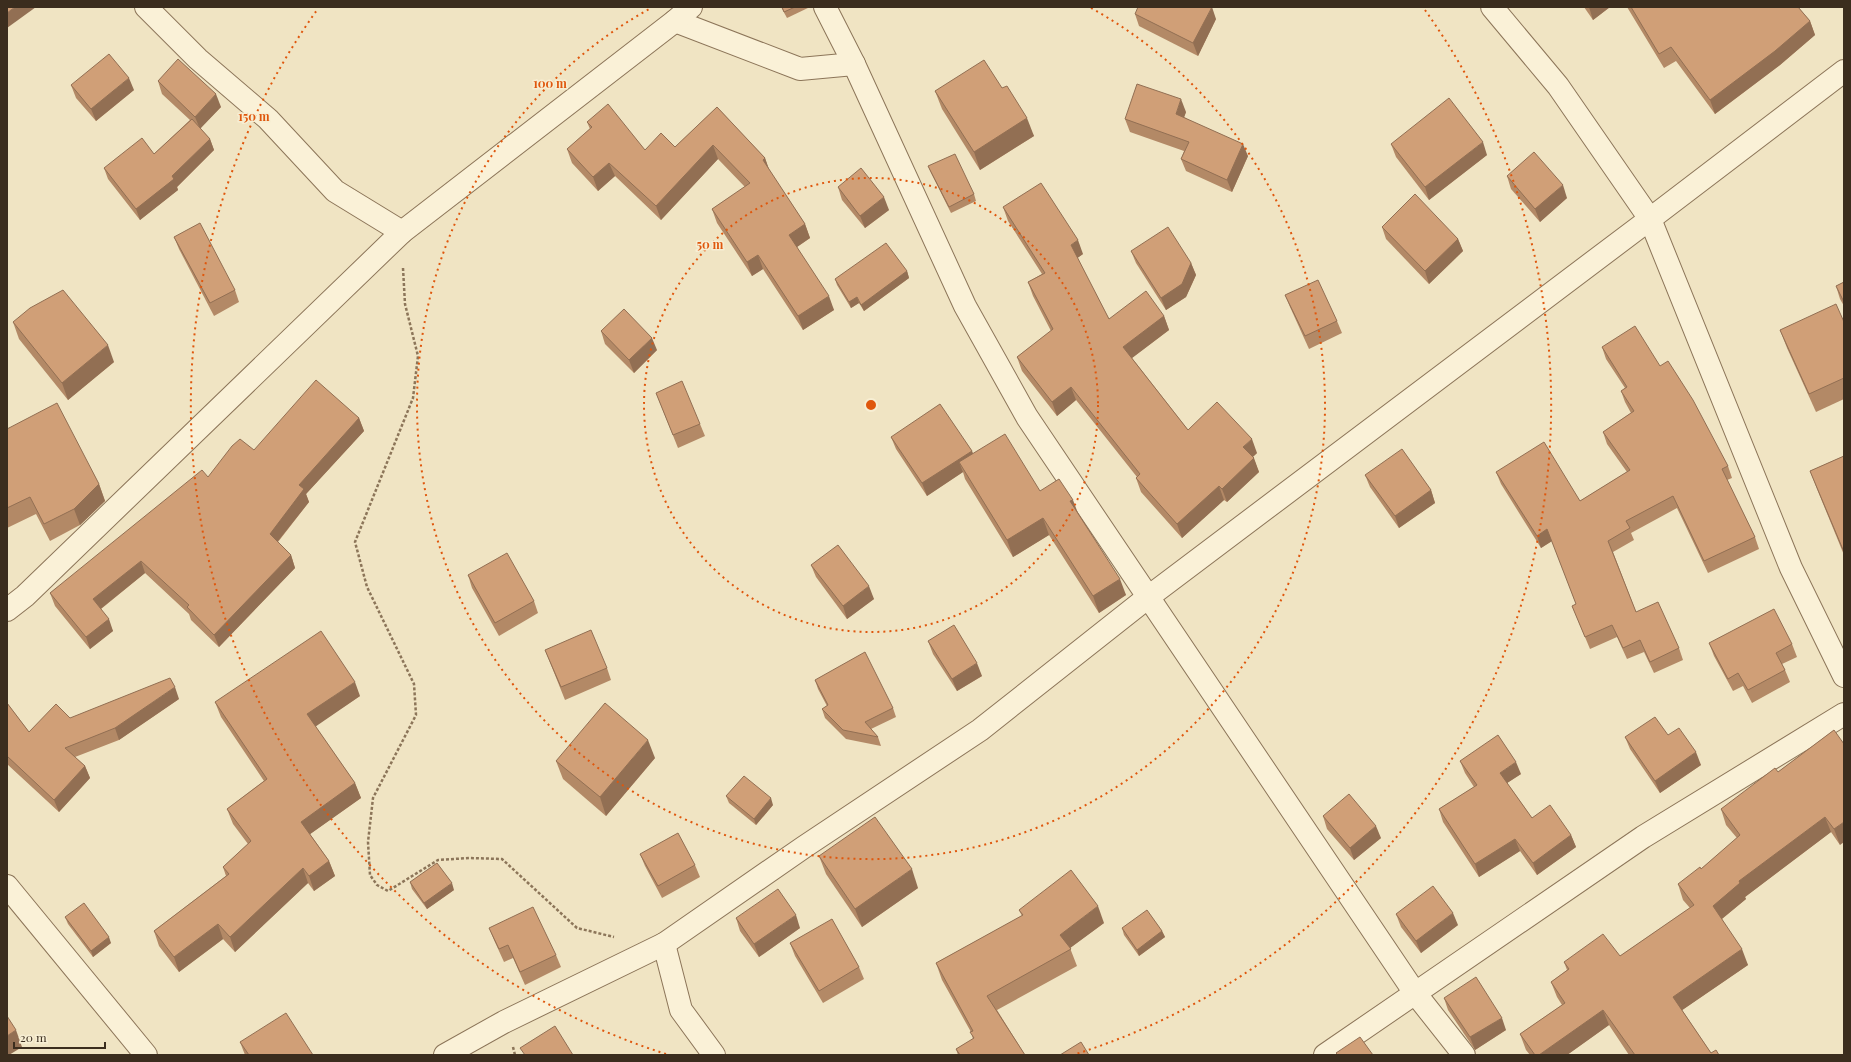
<svg xmlns="http://www.w3.org/2000/svg" width="1851" height="1062" font-family="'Playfair Display',serif">
  <style>
    .lines { fill: none; stroke-linecap: round; stroke-linejoin: round }
    .minor-casing { stroke: #8c7559; stroke-width: 24 }
    .path { stroke: #8c7559; stroke-width: 2.5; stroke-dasharray: 3 2; stroke-linecap: butt }
    .minor { stroke: #faf1d7; stroke-width: 22 }
    .wall { fill: #b38966 }
    .shaded-wall { fill: #926f53 }
    .building { fill: #d09f77; stroke: #926f53 }
    .ring { fill: none; stroke: #df570d; stroke-width: 2; stroke-dasharray: 2 4 }
    .centre { fill: #df570d; stroke: #f7eed3; stroke-width: 2 }
    .ring-label { font-size: 12px; text-anchor: middle; font-weight: bold; fill: #df570d; stroke: #f7eed3; stroke-width: 3; stroke-linejoin: round; paint-order: stroke }
  </style>
  <rect width="100%" height="100%" fill="#f0e4c3"/>
  <g class="lines">
    <defs>
      <g id="minor">
        <polyline points="146,7 198,59 268,119 335,191 402,232"/>
        <polyline points="825,7 854,64 965,306 1027,417 1415,993 1464,1055"/>
        <polyline points="1492,7 1558,86 1650,219 1791,568 1844,676"/>
        <polyline points="675,21 800,69 854,64"/>
        <polyline points="7,610 25,596 402,232 675,21 691,7"/>
        <polyline points="7,886 146,1055"/>
        <polyline points="664,944 681,1010 714,1055"/>
        <polyline points="445,1055 504,1022 664,944 804,847 980,730 1147,598 1650,219 1844,71"/>
        <polyline points="1325,1055 1643,837 1844,714"/>
      </g>
    </defs>
    <use href="#minor" class="minor-casing"/>
    <g class="path">
      <polyline points="403,268 405,304 418,356 413,398 355,542 367,587 414,684 416,715 373,798 368,842 370,875 377,885 388,891 438,860 469,858 502,859 577,928 614,937"/>
      <polyline points="513,1047 515,1055"/>
    </g>
    <use href="#minor" class="minor"/>
  </g>
  <g class="wall">
    <polygon points="781,7 810,7 787,18"/>
    <polygon points="1584,7 1610,7 1593,20"/>
    <polygon points="1627,7 1798,7 1810,21 1815,35 1780,65 1715,114 1676,61 1664,68"/>
    <polygon points="1135,14 1216,19 1198,56 1139,26"/>
    <polygon points="158,81 221,107 200,128 210,139 214,150 177,187 178,190 140,220 108,179 104,168 154,154 190,120 162,94"/>
    <polygon points="71,85 134,90 96,121 76,98"/>
    <polygon points="1002,88 1034,136 980,170 942,109 935,91"/>
    <polygon points="717,107 765,158 769,170 805,224 810,238 797,247 834,310 803,330 763,269 752,276 717,223 712,209 745,187 718,159 661,220 615,176 598,191 572,163 567,149 590,129 587,122 645,150 675,147"/>
    <polygon points="1186,112 1184,117 1248,156 1232,192 1186,171 1181,159 1184,151 1130,132 1125,119"/>
    <polygon points="1391,144 1487,155 1429,200 1396,157"/>
    <polygon points="928,166 974,194 976,201 951,213 931,173"/>
    <polygon points="1507,176 1567,198 1540,222 1511,189"/>
    <polygon points="838,187 889,210 865,228 842,200"/>
    <polygon points="1003,207 1083,254 1077,258 1109,319 1164,316 1169,330 1132,358 1188,430 1257,453 1253,457 1259,472 1227,502 1224,500 1182,538 1141,492 1136,478 1137,477 1076,400 1057,416 1022,371 1017,357 1051,331 1033,296 1028,282 1042,274 1008,221"/>
    <polygon points="1382,227 1458,239 1463,251 1429,284 1386,239"/>
    <polygon points="174,237 235,290 239,302 214,316 179,249"/>
    <polygon points="1131,251 1191,263 1196,275 1186,297 1166,310 1136,263"/>
    <polygon points="907,271 909,278 864,311 859,303 851,308 837,285 835,279"/>
    <polygon points="1844,282 1844,306 1840,299 1836,286"/>
    <polygon points="1285,295 1337,321 1342,333 1309,349 1290,307"/>
    <polygon points="13,322 114,362 68,400 19,339"/>
    <polygon points="1844,322 1844,399 1816,412 1787,348 1780,330"/>
    <polygon points="601,331 657,350 634,373 605,344"/>
    <polygon points="1602,347 1660,366 1728,466 1732,478 1727,480 1755,537 1759,549 1708,573 1677,508 1631,533 1634,540 1613,552 1636,612 1679,648 1683,660 1654,673 1644,652 1627,659 1617,637 1590,649 1572,606 1576,604 1552,541 1541,548 1501,484 1496,472 1580,501 1627,472 1607,444 1603,432 1631,413 1625,402 1621,391 1625,388 1606,359"/>
    <polygon points="656,393 700,424 705,436 678,448"/>
    <polygon points="359,418 364,431 306,494 309,502 278,542 291,555 295,568 219,647 191,620 189,614 145,573 101,609 113,631 90,649 55,606 50,593 208,477 254,450"/>
    <polygon points="7,429 99,484 105,501 80,525 50,541 36,514 7,528"/>
    <polygon points="891,437 972,451 973,454 1040,491 1078,513 1126,595 1099,613 1049,535 1013,557 965,479 963,472 927,496 896,449"/>
    <polygon points="1844,456 1844,555 1817,489 1810,471"/>
    <polygon points="1365,475 1431,490 1435,503 1399,528 1370,487"/>
    <polygon points="811,565 874,599 847,619 816,577"/>
    <polygon points="468,575 534,601 538,613 499,636 472,588"/>
    <polygon points="928,641 982,676 957,691 933,654"/>
    <polygon points="1709,643 1792,644 1797,657 1782,664 1785,670 1790,682 1752,703 1743,686 1733,691 1714,656"/>
    <polygon points="545,650 607,668 611,680 565,700"/>
    <polygon points="815,680 893,708 896,717 871,729 878,737 881,746 846,739 825,718 822,709 827,706 818,689"/>
    <polygon points="360,696 315,726 355,783 361,798 310,834 329,861 335,876 314,891 308,883 235,952 223,939 179,972 159,946 154,931 226,876 223,867 248,844 233,824 227,809 264,781 221,717 215,702"/>
    <polygon points="179,699 119,740 75,757 85,766 90,778 59,812 7,764 7,703 29,732 70,718"/>
    <polygon points="1834,730 1840,845 1831,832 1745,897 1746,899 1722,919 1748,965 1682,1010 1711,1053 1719,1055 1629,1055 1609,1025 1567,1055 1530,1055 1526,1050 1520,1034 1562,1005 1557,997 1551,982 1567,970 1564,962 1620,956 1690,908 1683,900 1678,884 1701,869 1737,838 1726,825 1721,809 1778,772"/>
    <polygon points="1668,735 1701,765 1660,793 1630,749 1625,737"/>
    <polygon points="655,758 606,816 563,779 556,761"/>
    <polygon points="1460,761 1521,774 1507,783 1532,818 1571,835 1576,847 1537,875 1520,851 1479,877 1443,822 1439,809 1474,787 1465,773"/>
    <polygon points="726,796 773,805 756,825 729,803"/>
    <polygon points="1323,816 1381,838 1354,860 1327,829"/>
    <polygon points="640,854 695,865 700,877 662,898 645,866"/>
    <polygon points="819,856 918,888 862,927 826,874"/>
    <polygon points="410,882 454,890 427,909 412,889"/>
    <polygon points="1019,910 1104,923 1070,948 1077,966 997,1010 1025,1055 958,1055 956,1049 973,1039 971,1032 942,980 936,963 1022,916"/>
    <polygon points="1396,914 1458,925 1421,953 1401,927"/>
    <polygon points="65,917 111,943 93,957 68,924"/>
    <polygon points="736,918 800,928 759,957 740,931"/>
    <polygon points="489,928 556,955 561,967 525,985 513,958 504,962 494,940"/>
    <polygon points="1122,928 1162,931 1165,937 1139,956 1124,935"/>
    <polygon points="790,943 859,967 864,979 823,1003 795,956"/>
    <polygon points="1444,998 1506,1030 1475,1050 1448,1010"/>
    <polygon points="240,1042 313,1055 245,1055"/>
  </g>
  <g class="shaded-wall">
    <polygon points="15,7 36,7 7,28 7,13"/>
    <polygon points="1212,7 1216,19 1198,56 1193,43"/>
    <polygon points="1589,7 1610,7 1593,20"/>
    <polygon points="1810,21 1815,35 1780,65 1715,114 1710,100"/>
    <polygon points="129,78 134,90 96,121 91,109"/>
    <polygon points="216,94 221,107 200,129 195,117"/>
    <polygon points="1181,99 1186,112 1181,126 1176,114"/>
    <polygon points="1027,118 1034,136 980,170 974,152"/>
    <polygon points="210,139 214,150 177,187 178,190 140,220 136,209 172,176"/>
    <polygon points="1483,142 1487,155 1429,200 1425,187"/>
    <polygon points="1243,144 1248,156 1232,192 1227,180"/>
    <polygon points="713,145 718,159 661,220 656,206"/>
    <polygon points="765,158 770,172 763,160"/>
    <polygon points="609,163 615,176 598,191 593,177"/>
    <polygon points="1563,185 1567,198 1540,222 1535,209"/>
    <polygon points="884,197 889,210 865,228 860,216"/>
    <polygon points="805,224 810,238 794,249 789,235"/>
    <polygon points="1458,239 1463,251 1429,284 1425,271"/>
    <polygon points="1078,240 1083,254 1076,259 1071,245"/>
    <polygon points="758,255 763,269 752,276 747,262"/>
    <polygon points="1191,263 1196,275 1186,297 1166,310 1161,298"/>
    <polygon points="907,271 909,278 864,311 861,305"/>
    <polygon points="829,296 834,310 803,330 798,316"/>
    <polygon points="857,297 859,303 851,308 849,302"/>
    <polygon points="1164,316 1169,330 1128,361 1123,347"/>
    <polygon points="652,338 657,350 634,373 629,360"/>
    <polygon points="108,345 114,362 68,400 62,383"/>
    <polygon points="1071,387 1076,400 1057,416 1052,402"/>
    <polygon points="359,418 364,431 306,494 309,502 274,546 270,534 299,485"/>
    <polygon points="1252,439 1257,453 1248,461 1243,447"/>
    <polygon points="972,451 976,463 959,462 963,472 927,496 922,483"/>
    <polygon points="1254,458 1259,472 1227,502 1222,489"/>
    <polygon points="99,484 105,501 80,525 74,509"/>
    <polygon points="1219,486 1224,500 1182,538 1177,524"/>
    <polygon points="1431,490 1435,503 1399,528 1395,516"/>
    <polygon points="1073,500 1079,516 1070,501"/>
    <polygon points="1043,518 1049,535 1013,557 1007,540"/>
    <polygon points="1547,529 1552,541 1541,548 1537,536"/>
    <polygon points="291,555 295,568 219,647 214,635"/>
    <polygon points="141,561 145,573 98,611 93,599"/>
    <polygon points="1120,579 1126,595 1099,613 1093,596"/>
    <polygon points="869,586 874,599 847,619 843,606"/>
    <polygon points="109,619 113,631 90,649 86,637"/>
    <polygon points="977,663 982,676 957,691 952,679"/>
    <polygon points="355,682 360,696 312,729 307,714"/>
    <polygon points="175,687 179,699 119,740 115,728"/>
    <polygon points="648,740 655,758 606,816 600,797"/>
    <polygon points="1696,752 1701,765 1660,793 1655,781"/>
    <polygon points="1516,762 1521,774 1504,785 1500,773"/>
    <polygon points="85,766 90,778 59,812 54,800"/>
    <polygon points="355,783 361,798 306,837 301,822"/>
    <polygon points="771,798 773,805 756,825 754,819"/>
    <polygon points="1825,817 1831,832 1745,897 1746,899 1718,922 1713,906 1739,881"/>
    <polygon points="1844,822 1844,842 1840,845 1834,829"/>
    <polygon points="1376,826 1381,838 1354,860 1350,848"/>
    <polygon points="1571,835 1576,847 1537,875 1533,863"/>
    <polygon points="1515,839 1520,851 1479,877 1475,864"/>
    <polygon points="329,861 335,876 314,891 309,876"/>
    <polygon points="303,868 308,883 235,952 230,937"/>
    <polygon points="912,869 918,888 862,927 855,909"/>
    <polygon points="452,883 454,890 427,909 424,903"/>
    <polygon points="1098,906 1104,923 1066,951 1060,935"/>
    <polygon points="1453,913 1458,925 1421,953 1416,941"/>
    <polygon points="796,915 800,928 759,957 754,944"/>
    <polygon points="218,924 223,939 179,972 174,957"/>
    <polygon points="1162,931 1165,937 1139,956 1137,950"/>
    <polygon points="109,937 111,943 93,957 91,951"/>
    <polygon points="1742,949 1748,965 1678,1013 1673,997"/>
    <polygon points="1603,1010 1609,1025 1567,1055 1539,1055"/>
    <polygon points="1502,1018 1506,1030 1475,1050 1470,1037"/>
    <polygon points="16,1030 22,1047 9,1055 7,1055 7,1036"/>
  </g>
  <g class="building">
    <polygon points="7,7 15,7 7,13"/>
    <polygon points="782,7 795,7 784,12"/>
    <polygon points="1138,7 1212,7 1193,43 1135,14"/>
    <polygon points="1631,7 1798,7 1810,21 1775,51 1710,100 1671,47 1659,54"/>
    <polygon points="109,54 129,78 91,109 71,85"/>
    <polygon points="178,59 216,94 195,117 158,81"/>
    <polygon points="984,60 1002,88 1007,86 1027,118 974,152 935,91"/>
    <polygon points="1137,84 1181,99 1176,114 1243,144 1227,180 1181,159 1189,142 1125,119"/>
    <polygon points="1449,98 1483,142 1425,187 1391,144"/>
    <polygon points="608,104 645,150 661,133 675,147 717,107 765,158 763,160 805,224 789,235 829,296 798,316 758,255 747,262 712,209 750,183 713,145 656,206 609,163 593,177 567,149 592,127 587,122"/>
    <polygon points="192,119 210,139 172,176 174,179 136,209 104,168 142,138 154,154"/>
    <polygon points="1534,152 1563,185 1535,209 1507,176"/>
    <polygon points="955,154 974,194 949,207 928,166"/>
    <polygon points="861,168 884,197 860,216 838,187"/>
    <polygon points="1041,183 1078,240 1071,245 1109,319 1146,291 1164,316 1123,347 1188,430 1217,402 1252,439 1243,447 1254,458 1222,489 1219,486 1177,524 1136,478 1140,474 1071,387 1052,402 1017,357 1053,329 1028,282 1045,273 1003,207"/>
    <polygon points="1415,194 1458,239 1425,271 1382,227"/>
    <polygon points="200,223 235,290 210,303 174,237"/>
    <polygon points="1168,227 1191,263 1182,284 1161,298 1131,251"/>
    <polygon points="886,243 907,271 861,305 857,297 849,302 835,279"/>
    <polygon points="1318,280 1337,321 1305,336 1285,295"/>
    <polygon points="1844,282 1844,302 1836,286"/>
    <polygon points="63,290 108,345 62,383 13,322 30,308"/>
    <polygon points="1836,304 1844,322 1844,378 1809,394 1780,330"/>
    <polygon points="624,309 652,338 629,360 601,331"/>
    <polygon points="1635,326 1660,366 1668,361 1693,400 1728,466 1722,469 1755,537 1704,561 1673,496 1626,521 1630,528 1608,541 1636,612 1658,602 1679,648 1650,662 1640,640 1623,648 1612,625 1585,637 1572,606 1576,604 1547,529 1537,536 1496,472 1544,442 1580,501 1630,470 1603,432 1634,411 1621,391 1627,387 1602,347"/>
    <polygon points="316,380 359,418 299,485 304,489 270,534 291,555 214,635 187,607 189,605 141,561 93,599 109,619 86,637 50,593 202,470 208,477 232,446 240,439 254,450"/>
    <polygon points="682,381 700,424 673,435 656,393"/>
    <polygon points="57,403 99,484 74,509 44,524 30,497 7,508 7,429"/>
    <polygon points="940,404 972,451 922,483 891,437"/>
    <polygon points="1005,434 1040,491 1059,479 1073,500 1070,501 1120,579 1093,596 1043,518 1007,540 959,462"/>
    <polygon points="1402,449 1431,490 1395,516 1365,475"/>
    <polygon points="1844,456 1844,552 1810,471"/>
    <polygon points="838,545 869,586 843,606 811,565"/>
    <polygon points="507,553 534,601 495,623 468,575"/>
    <polygon points="1774,609 1792,644 1776,653 1785,670 1748,690 1738,673 1728,679 1709,643"/>
    <polygon points="954,625 977,663 952,679 928,641"/>
    <polygon points="591,630 607,668 561,687 545,650"/>
    <polygon points="321,631 355,682 307,714 355,783 301,822 329,861 309,876 303,868 230,937 218,924 174,957 154,931 229,874 223,867 251,841 227,809 267,779 215,702"/>
    <polygon points="865,652 893,708 865,722 878,737 843,730 822,709 828,705 815,680"/>
    <polygon points="170,678 175,687 115,728 65,748 85,766 54,800 7,756 7,703 29,732 56,704 70,718"/>
    <polygon points="605,703 648,740 600,797 556,761"/>
    <polygon points="1655,717 1668,735 1679,728 1696,752 1655,781 1625,737"/>
    <polygon points="1834,730 1844,744 1844,822 1834,829 1825,817 1739,881 1740,883 1713,906 1742,949 1673,997 1711,1053 1716,1050 1719,1055 1635,1055 1603,1010 1539,1055 1535,1055 1520,1034 1565,1003 1551,982 1569,969 1564,962 1603,934 1620,956 1694,905 1678,884 1700,867 1701,869 1740,835 1721,809 1775,768 1778,772"/>
    <polygon points="1498,735 1516,762 1500,773 1532,818 1550,805 1571,835 1533,863 1515,839 1475,864 1439,809 1477,785 1460,761"/>
    <polygon points="744,776 771,798 754,819 726,796"/>
    <polygon points="1349,794 1376,826 1350,848 1323,816"/>
    <polygon points="875,817 912,869 855,909 819,856"/>
    <polygon points="678,833 695,865 658,886 640,854"/>
    <polygon points="437,863 452,883 424,903 410,882"/>
    <polygon points="1071,870 1098,906 1060,935 1071,949 987,996 1025,1055 960,1055 956,1049 974,1038 970,1032 973,1031 936,963 1023,915 1019,910"/>
    <polygon points="1433,886 1453,913 1416,941 1396,914"/>
    <polygon points="778,889 796,915 754,944 736,918"/>
    <polygon points="84,903 109,937 91,951 65,917"/>
    <polygon points="533,907 556,955 520,972 508,945 499,949 489,928"/>
    <polygon points="1147,910 1162,931 1137,950 1122,928"/>
    <polygon points="832,919 859,967 819,991 790,943"/>
    <polygon points="1476,977 1502,1018 1470,1037 1444,998"/>
    <polygon points="286,1013 313,1055 249,1055 240,1042"/>
    <polygon points="7,1016 16,1030 7,1036"/>
    <polygon points="555,1026 573,1055 525,1055 520,1048"/>
    <polygon points="1360,1037 1373,1055 1338,1055 1336,1053"/>
    <polygon points="1081,1042 1089,1055 1060,1055"/>
  </g>
  <g class="ring">
    <circle cx="871" cy="405" r="227"/>
    <path d="M1091 8A454 454 0 1 1 651 8"/>
    <path d="M666 1054A681 681 0 0 1 317 10M1425 10A681 681 0 0 1 1076 1054"/>
  </g>
  <circle cx="871" cy="405" r="6" class="centre"/>
  <g class="ring-label">
    <text x="550" y="88">100 m</text>
    <text x="254" y="121">150 m</text>
    <text x="710" y="249">50 m</text>
  </g>
  <rect width="1851" height="1062" fill="none" stroke="#3b2d1e" stroke-width="16"/>
  <path d="M14 1042v6h91v-6" fill="none" stroke="#3b2d1e" stroke-width="2"/>
  <text x="20" y="1042" font-size="12" fill="#3b2d1e" stroke="#f7eed3" stroke-width="3" paint-order="stroke">20 m</text>
</svg>
